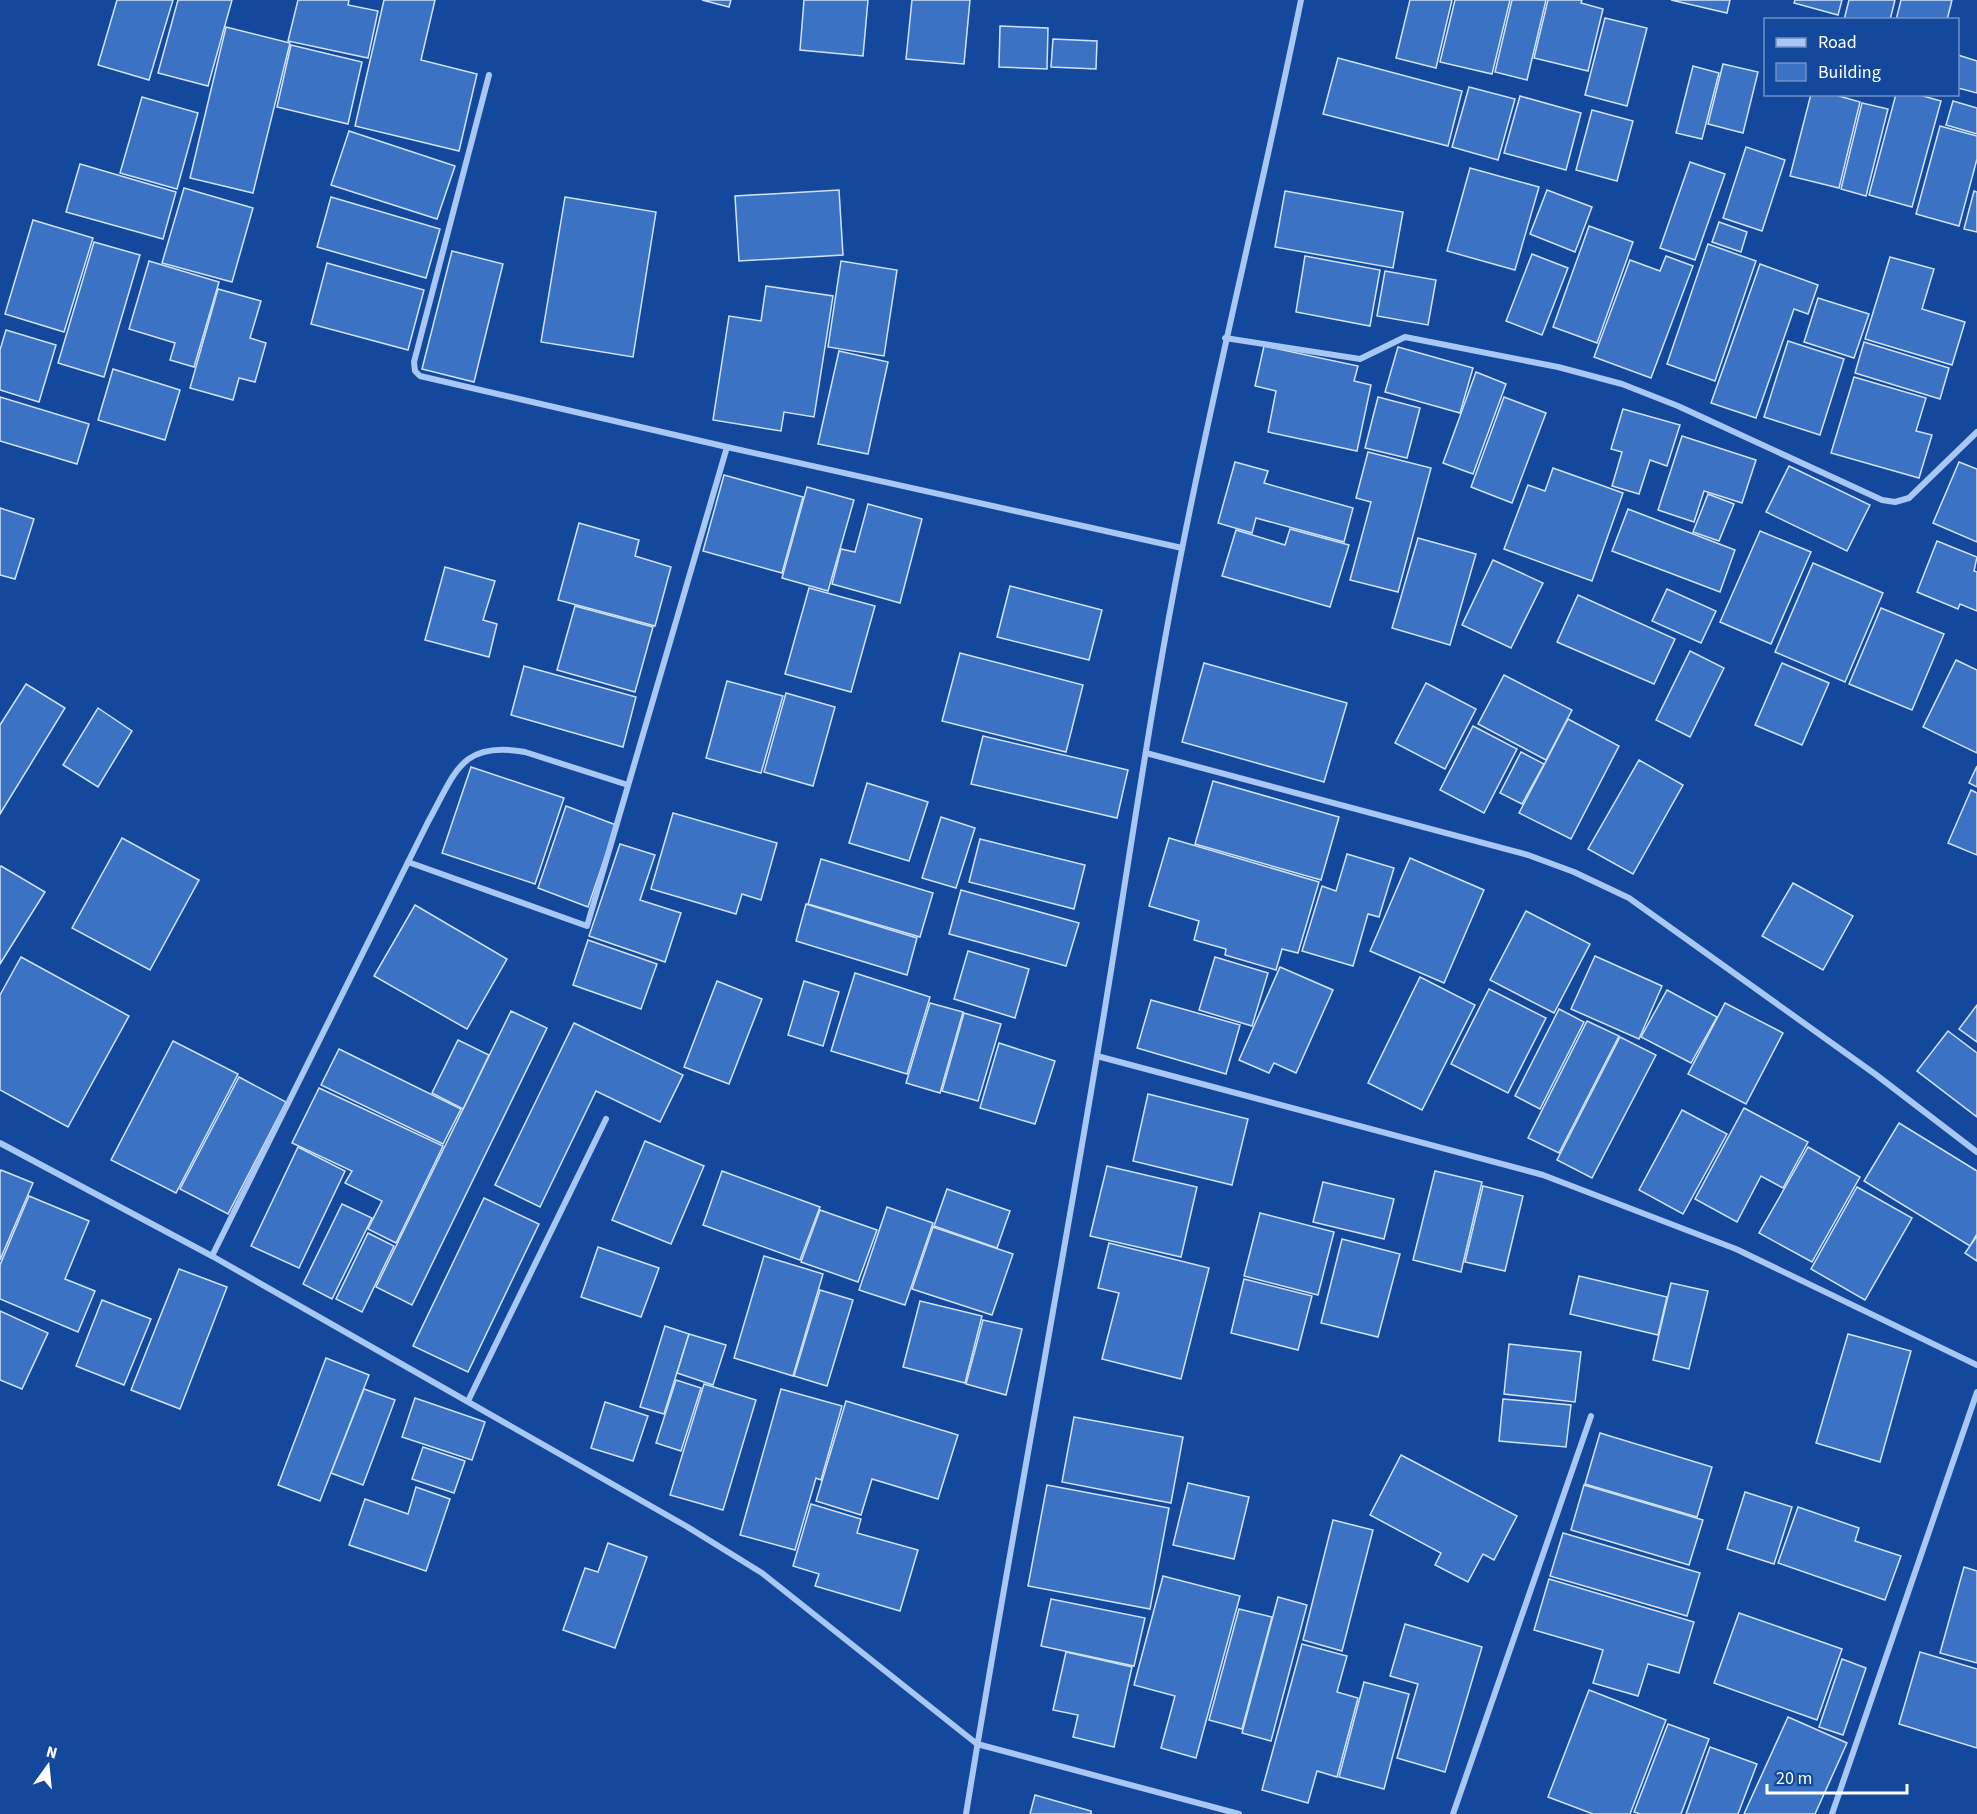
<svg xmlns="http://www.w3.org/2000/svg" width="1977" height="1814" font-family="'Source Sans 3',sans-serif">
  <style>
    .building { fill: #3c72c3; stroke: #d0e3fd; stroke-width: 1.5 }
    .lines { fill: none; stroke-linecap: round; stroke-linejoin: round }
    .minor { stroke: #a8c7f4; stroke-width: 6 }
  </style>
  <rect width="100%" height="100%" fill="#13489c"/>
  <g class="building">
    <polygon points="117,0 173,0 149,80 98,65"/>
    <polygon points="178,0 232,0 208,86 158,73"/>
    <polygon points="298,0 349,0 348,5 378,11 368,58 288,41"/>
    <polygon points="384,0 435,0 421,60 477,74 459,151 355,126"/>
    <polygon points="702,0 731,0 729,7"/>
    <polygon points="804,0 868,0 863,56 800,50"/>
    <polygon points="912,0 970,0 964,64 906,59"/>
    <polygon points="1410,0 1452,0 1436,68 1396,58"/>
    <polygon points="1455,0 1510,0 1492,74 1440,62"/>
    <polygon points="1512,0 1546,0 1527,80 1495,72"/>
    <polygon points="1548,0 1582,0 1581,3 1603,9 1588,71 1534,58"/>
    <polygon points="1671,0 1730,0 1727,13"/>
    <polygon points="1795,0 1842,0 1838,15 1794,3"/>
    <polygon points="1849,0 1895,0 1890,20 1844,20"/>
    <polygon points="1901,0 1952,0 1947,20 1896,20"/>
    <polygon points="1605,18 1647,28 1627,106 1585,95"/>
    <polygon points="1000,26 1048,28 1047,69 999,67"/>
    <polygon points="226,27 290,43 253,193 190,178"/>
    <polygon points="1053,39 1097,41 1096,69 1051,67"/>
    <polygon points="291,45 362,62 348,124 277,107"/>
    <polygon points="1958,55 1977,61 1977,93 1958,88"/>
    <polygon points="1338,58 1462,91 1448,146 1323,114"/>
    <polygon points="1723,64 1758,72 1743,133 1708,124"/>
    <polygon points="1693,66 1719,73 1702,139 1676,133"/>
    <polygon points="1469,87 1515,99 1498,160 1452,147"/>
    <polygon points="1811,94 1832,94 1860,102 1839,188 1790,176"/>
    <polygon points="1896,94 1916,94 1941,101 1912,207 1869,195"/>
    <polygon points="1520,96 1581,113 1566,170 1504,153"/>
    <polygon points="142,97 198,113 177,189 120,173"/>
    <polygon points="1953,101 1977,108 1977,134 1946,125"/>
    <polygon points="1862,103 1888,109 1866,196 1841,189"/>
    <polygon points="1592,110 1633,121 1617,181 1576,170"/>
    <polygon points="1940,126 1977,136 1977,159 1959,226 1916,214"/>
    <polygon points="349,131 455,166 437,219 331,185"/>
    <polygon points="1746,147 1785,160 1762,231 1723,218"/>
    <polygon points="1690,162 1725,174 1695,260 1660,248"/>
    <polygon points="80,164 176,192 163,239 66,212"/>
    <polygon points="1470,168 1539,187 1515,270 1447,251"/>
    <polygon points="184,188 253,208 232,282 162,263"/>
    <polygon points="839,190 843,255 739,261 735,196"/>
    <polygon points="1547,190 1592,207 1575,252 1530,234"/>
    <polygon points="1285,191 1403,212 1393,268 1275,247"/>
    <polygon points="1974,191 1977,192 1977,232 1964,229"/>
    <polygon points="331,197 440,229 426,278 317,247"/>
    <polygon points="565,197 656,212 633,357 541,342"/>
    <polygon points="33,220 93,238 64,332 5,314"/>
    <polygon points="1719,222 1747,232 1741,252 1712,242"/>
    <polygon points="1589,226 1633,242 1597,343 1553,327"/>
    <polygon points="94,242 140,255 104,377 58,363"/>
    <polygon points="1708,244 1756,261 1715,381 1667,364"/>
    <polygon points="452,251 503,264 474,382 422,369"/>
    <polygon points="1532,254 1568,268 1542,335 1506,321"/>
    <polygon points="1305,256 1380,270 1370,326 1296,312"/>
    <polygon points="1666,256 1693,266 1651,378 1594,357 1630,260 1660,271"/>
    <polygon points="1890,257 1934,269 1922,309 1965,322 1952,365 1865,339"/>
    <polygon points="149,261 219,282 194,367 170,360 175,343 129,329"/>
    <polygon points="841,261 897,270 884,356 828,347"/>
    <polygon points="327,263 424,290 408,350 311,324"/>
    <polygon points="1760,264 1818,285 1808,314 1794,309 1756,418 1711,403"/>
    <polygon points="1385,271 1436,280 1428,325 1377,316"/>
    <polygon points="766,286 833,296 814,417 784,412 781,431 713,420 729,316 761,321"/>
    <polygon points="218,289 261,301 250,338 266,343 255,382 239,378 233,400 190,388"/>
    <polygon points="1818,298 1869,314 1854,358 1804,342"/>
    <polygon points="6,330 56,345 39,402 0,390 0,350"/>
    <polygon points="1788,341 1844,359 1820,435 1764,417"/>
    <polygon points="1864,342 1949,368 1940,399 1855,373"/>
    <polygon points="1264,346 1358,366 1354,381 1371,385 1357,451 1268,432 1276,391 1255,386"/>
    <polygon points="1398,347 1473,368 1460,413 1385,392"/>
    <polygon points="839,351 888,362 868,454 818,444"/>
    <polygon points="113,369 180,390 165,440 98,420"/>
    <polygon points="1476,372 1506,384 1473,474 1443,463"/>
    <polygon points="1854,377 1926,398 1916,431 1932,435 1919,478 1831,453"/>
    <polygon points="0,397 89,424 77,464 0,441"/>
    <polygon points="1378,397 1420,408 1407,458 1365,448"/>
    <polygon points="1504,397 1546,413 1512,503 1471,487"/>
    <polygon points="1623,409 1680,425 1667,466 1650,460 1639,494 1612,486 1622,452 1611,449"/>
    <polygon points="1682,436 1756,460 1742,503 1704,491 1694,522 1658,510"/>
    <polygon points="1368,452 1431,468 1398,592 1350,580 1371,502 1356,498"/>
    <polygon points="1235,462 1268,471 1264,483 1353,508 1344,542 1256,518 1252,533 1218,523"/>
    <polygon points="1959,462 1977,469 1977,542 1933,523"/>
    <polygon points="1789,466 1870,505 1847,551 1766,512"/>
    <polygon points="1553,468 1623,493 1592,581 1504,549 1528,485 1545,491"/>
    <polygon points="724,475 803,497 782,573 703,551"/>
    <polygon points="807,487 854,500 828,591 782,578"/>
    <polygon points="1708,494 1734,504 1719,541 1693,532"/>
    <polygon points="868,504 922,519 900,603 832,584 841,549 855,552"/>
    <polygon points="0,508 34,519 15,579 0,575"/>
    <polygon points="1628,509 1735,550 1720,592 1612,551"/>
    <polygon points="579,523 639,540 635,556 671,567 655,626 558,600"/>
    <polygon points="1290,529 1349,545 1330,607 1222,576 1236,530 1285,545"/>
    <polygon points="1760,531 1811,552 1771,644 1720,622"/>
    <polygon points="1418,538 1476,554 1450,645 1392,628"/>
    <polygon points="1937,541 1977,557 1974,571 1977,572 1977,611 1960,604 1958,609 1917,592"/>
    <polygon points="1493,560 1543,583 1511,648 1462,625"/>
    <polygon points="1813,563 1883,593 1845,682 1775,652"/>
    <polygon points="445,567 495,581 483,620 497,624 489,657 425,640"/>
    <polygon points="1010,586 1102,610 1089,660 997,637"/>
    <polygon points="809,588 875,606 851,692 785,674"/>
    <polygon points="1667,589 1716,611 1701,643 1652,621"/>
    <polygon points="1578,595 1675,639 1654,684 1557,642"/>
    <polygon points="575,606 653,627 635,692 557,670"/>
    <polygon points="1881,608 1944,634 1912,710 1849,684"/>
    <polygon points="1690,651 1724,668 1690,737 1656,720"/>
    <polygon points="960,653 1083,685 1066,752 942,721"/>
    <polygon points="1956,660 1977,670 1977,753 1923,727"/>
    <polygon points="1204,663 1347,703 1324,782 1182,742"/>
    <polygon points="1782,663 1829,683 1802,745 1755,725"/>
    <polygon points="524,666 636,697 623,747 511,715"/>
    <polygon points="1504,675 1572,710 1546,760 1478,724"/>
    <polygon points="727,681 783,696 761,773 706,758"/>
    <polygon points="1426,683 1476,709 1445,769 1395,743"/>
    <polygon points="26,684 65,708 0,814 0,725"/>
    <polygon points="786,693 835,707 813,786 764,772"/>
    <polygon points="98,708 132,731 98,787 63,765"/>
    <polygon points="1568,719 1619,746 1571,839 1519,813"/>
    <polygon points="1473,726 1517,749 1484,813 1440,790"/>
    <polygon points="983,736 1128,770 1117,818 971,784"/>
    <polygon points="1521,752 1544,764 1522,804 1500,793"/>
    <polygon points="1639,760 1683,785 1633,874 1588,849"/>
    <polygon points="1977,766 1977,787 1969,783"/>
    <polygon points="471,767 564,798 535,884 442,853"/>
    <polygon points="1213,781 1339,817 1321,880 1195,844"/>
    <polygon points="867,783 928,802 909,861 849,843"/>
    <polygon points="1971,790 1977,793 1977,855 1948,843"/>
    <polygon points="566,806 616,825 588,907 538,888"/>
    <polygon points="673,813 777,843 761,900 742,894 736,914 651,889"/>
    <polygon points="941,817 975,828 956,888 922,878"/>
    <polygon points="122,838 199,880 150,970 72,928"/>
    <polygon points="1169,838 1319,882 1298,953 1282,949 1276,970 1225,955 1226,949 1194,940 1199,921 1149,906"/>
    <polygon points="980,839 1085,865 1074,909 969,882"/>
    <polygon points="620,844 655,855 640,900 681,913 665,962 589,936"/>
    <polygon points="1347,854 1394,868 1379,917 1368,914 1353,966 1302,951 1322,886 1336,891"/>
    <polygon points="1410,858 1484,890 1444,983 1370,951"/>
    <polygon points="821,859 933,893 920,937 808,904"/>
    <polygon points="1,866 45,892 0,964 0,867"/>
    <polygon points="1793,883 1853,916 1823,970 1762,936"/>
    <polygon points="961,890 1079,923 1066,966 949,934"/>
    <polygon points="806,904 917,938 907,975 796,941"/>
    <polygon points="415,905 507,959 467,1029 374,976"/>
    <polygon points="1526,911 1590,944 1554,1013 1490,980"/>
    <polygon points="588,940 657,964 641,1009 573,985"/>
    <polygon points="968,951 1029,969 1015,1018 954,999"/>
    <polygon points="1595,956 1662,986 1639,1039 1571,1009"/>
    <polygon points="21,957 129,1016 68,1127 0,1090 0,995"/>
    <polygon points="1215,957 1268,973 1252,1026 1199,1010"/>
    <polygon points="1280,967 1333,990 1296,1073 1274,1063 1269,1073 1239,1060"/>
    <polygon points="855,973 930,997 907,1074 831,1051"/>
    <polygon points="1420,977 1475,1005 1422,1110 1368,1083"/>
    <polygon points="717,981 762,999 729,1084 684,1067"/>
    <polygon points="804,981 839,992 823,1046 788,1035"/>
    <polygon points="1489,989 1546,1018 1508,1093 1451,1064"/>
    <polygon points="1667,990 1717,1017 1691,1063 1641,1037"/>
    <polygon points="1151,1000 1240,1025 1226,1074 1137,1048"/>
    <polygon points="930,1003 963,1012 940,1093 906,1083"/>
    <polygon points="1725,1003 1783,1033 1746,1104 1688,1074"/>
    <polygon points="1977,1005 1977,1042 1959,1029"/>
    <polygon points="1559,1009 1584,1022 1540,1109 1515,1096"/>
    <polygon points="511,1011 547,1028 412,1305 376,1287"/>
    <polygon points="964,1013 1001,1024 978,1101 942,1091"/>
    <polygon points="1587,1021 1619,1036 1559,1153 1528,1138"/>
    <polygon points="574,1023 683,1075 660,1122 596,1091 540,1207 495,1185"/>
    <polygon points="1948,1031 1977,1053 1977,1117 1917,1071"/>
    <polygon points="1620,1037 1656,1055 1592,1178 1557,1160"/>
    <polygon points="458,1040 489,1055 463,1109 432,1093"/>
    <polygon points="173,1041 238,1074 176,1193 111,1160"/>
    <polygon points="999,1043 1055,1061 1035,1124 980,1108"/>
    <polygon points="339,1049 461,1109 443,1144 321,1085"/>
    <polygon points="239,1077 286,1102 228,1214 180,1189"/>
    <polygon points="319,1088 443,1146 396,1243 368,1229 382,1201 345,1183 352,1171 292,1143"/>
    <polygon points="1148,1094 1248,1119 1232,1185 1133,1161"/>
    <polygon points="1744,1108 1808,1142 1783,1188 1761,1176 1737,1222 1695,1199"/>
    <polygon points="1682,1110 1727,1134 1683,1214 1639,1190"/>
    <polygon points="1899,1123 1977,1171 1977,1234 1970,1246 1864,1181"/>
    <polygon points="645,1141 704,1166 671,1244 612,1220"/>
    <polygon points="298,1147 345,1171 299,1268 251,1246"/>
    <polygon points="1808,1147 1860,1177 1812,1262 1759,1233"/>
    <polygon points="1107,1166 1197,1187 1181,1257 1090,1236"/>
    <polygon points="1,1170 33,1183 0,1260 0,1173"/>
    <polygon points="722,1171 820,1207 800,1260 703,1225"/>
    <polygon points="1435,1171 1482,1182 1461,1272 1413,1260"/>
    <polygon points="1323,1182 1394,1199 1384,1239 1313,1222"/>
    <polygon points="1483,1186 1523,1196 1505,1271 1465,1262"/>
    <polygon points="1857,1187 1912,1218 1865,1300 1811,1269"/>
    <polygon points="947,1189 1010,1211 997,1248 934,1226"/>
    <polygon points="29,1196 89,1221 65,1279 95,1291 78,1332 0,1299 0,1265"/>
    <polygon points="484,1198 539,1224 468,1372 413,1346"/>
    <polygon points="342,1204 372,1218 332,1299 303,1284"/>
    <polygon points="887,1207 933,1223 905,1305 859,1290"/>
    <polygon points="820,1210 877,1230 858,1282 801,1262"/>
    <polygon points="1260,1213 1334,1232 1318,1295 1244,1276"/>
    <polygon points="933,1227 1013,1254 992,1315 912,1289"/>
    <polygon points="368,1233 394,1246 362,1312 336,1299"/>
    <polygon points="1977,1236 1977,1261 1965,1253"/>
    <polygon points="1342,1239 1400,1254 1378,1337 1321,1323"/>
    <polygon points="1109,1243 1209,1268 1181,1379 1102,1359 1119,1293 1098,1288"/>
    <polygon points="598,1247 659,1268 641,1317 581,1297"/>
    <polygon points="764,1256 823,1274 793,1376 734,1358"/>
    <polygon points="179,1269 227,1287 180,1409 131,1390"/>
    <polygon points="1579,1276 1667,1297 1658,1335 1570,1314"/>
    <polygon points="1244,1279 1312,1296 1298,1350 1231,1333"/>
    <polygon points="1671,1283 1708,1291 1689,1369 1653,1360"/>
    <polygon points="820,1290 853,1300 827,1386 794,1376"/>
    <polygon points="102,1300 151,1319 124,1385 76,1366"/>
    <polygon points="920,1301 982,1316 965,1383 903,1367"/>
    <polygon points="0,1311 48,1333 22,1389 0,1380"/>
    <polygon points="983,1320 1022,1329 1006,1395 966,1384"/>
    <polygon points="665,1326 689,1334 664,1414 640,1407"/>
    <polygon points="689,1334 726,1345 713,1385 677,1373"/>
    <polygon points="1848,1334 1911,1351 1880,1462 1816,1443"/>
    <polygon points="1509,1344 1581,1352 1575,1402 1504,1394"/>
    <polygon points="326,1358 369,1375 320,1501 278,1485"/>
    <polygon points="676,1380 701,1388 681,1451 656,1443"/>
    <polygon points="704,1384 756,1400 723,1510 670,1495"/>
    <polygon points="364,1389 395,1400 363,1485 331,1473"/>
    <polygon points="781,1389 842,1406 821,1480 816,1478 795,1550 740,1535"/>
    <polygon points="415,1398 485,1422 472,1460 402,1437"/>
    <polygon points="1503,1399 1571,1405 1566,1447 1499,1441"/>
    <polygon points="846,1401 958,1435 938,1499 872,1479 861,1515 816,1501"/>
    <polygon points="605,1402 648,1416 633,1461 591,1448"/>
    <polygon points="1074,1417 1183,1437 1171,1503 1062,1482"/>
    <polygon points="1600,1433 1712,1467 1697,1517 1585,1484"/>
    <polygon points="423,1447 465,1461 454,1493 412,1479"/>
    <polygon points="1401,1455 1517,1516 1494,1560 1483,1554 1468,1582 1435,1565 1441,1553 1370,1515"/>
    <polygon points="1188,1483 1249,1497 1234,1559 1173,1545"/>
    <polygon points="1047,1485 1169,1508 1150,1609 1028,1586"/>
    <polygon points="1584,1485 1703,1520 1689,1565 1571,1530"/>
    <polygon points="416,1487 450,1499 426,1571 349,1545 365,1499 408,1514"/>
    <polygon points="1745,1492 1792,1507 1774,1564 1727,1549"/>
    <polygon points="811,1504 861,1519 857,1533 918,1550 900,1611 815,1586 819,1574 793,1566"/>
    <polygon points="1798,1507 1859,1528 1855,1541 1901,1556 1885,1600 1778,1563"/>
    <polygon points="1333,1520 1373,1530 1342,1651 1303,1640"/>
    <polygon points="1563,1533 1700,1573 1687,1616 1550,1576"/>
    <polygon points="608,1543 647,1557 615,1648 563,1630 585,1568 598,1572"/>
    <polygon points="1964,1567 1977,1571 1977,1663 1940,1653"/>
    <polygon points="1163,1576 1240,1596 1196,1758 1161,1748 1175,1696 1134,1685"/>
    <polygon points="1549,1579 1694,1622 1679,1673 1648,1664 1638,1696 1593,1683 1603,1650 1534,1630"/>
    <polygon points="1278,1597 1307,1605 1271,1741 1242,1733"/>
    <polygon points="1051,1599 1145,1618 1134,1666 1041,1646"/>
    <polygon points="1239,1609 1272,1617 1242,1729 1209,1720"/>
    <polygon points="1739,1613 1842,1649 1817,1720 1714,1683"/>
    <polygon points="1405,1624 1482,1647 1445,1772 1397,1758 1418,1684 1390,1676"/>
    <polygon points="1302,1644 1347,1656 1337,1692 1358,1698 1337,1777 1317,1771 1308,1803 1262,1790"/>
    <polygon points="1066,1652 1132,1667 1114,1747 1073,1737 1078,1715 1053,1710"/>
    <polygon points="1920,1652 1977,1669 1977,1748 1899,1724"/>
    <polygon points="1842,1659 1866,1668 1843,1735 1819,1727"/>
    <polygon points="1364,1682 1409,1694 1384,1789 1339,1777"/>
    <polygon points="1589,1690 1666,1720 1630,1814 1593,1814 1548,1797"/>
    <polygon points="1788,1717 1847,1743 1815,1814 1744,1814"/>
    <polygon points="1668,1724 1709,1739 1681,1814 1640,1814 1634,1812"/>
    <polygon points="1710,1747 1757,1764 1738,1814 1686,1814"/>
    <polygon points="1035,1795 1091,1811 1091,1814 1030,1814"/>
  </g>
  <g class="lines">
    <g class="minor">
      <polyline points="489,75 414,362 415,371 420,376 727,447 1182,548"/>
      <polyline points="1225,338 1360,359 1405,337 1558,367 1622,384 1678,406 1882,500 1895,502 1909,498 1977,432"/>
      <polyline points="1146,753 1528,855 1574,872 1629,898 1875,1074 1977,1152"/>
      <polyline points="408,862 587,926 727,447"/>
      <polyline points="1097,1056 1543,1175 1736,1249 1977,1365"/>
      <polyline points="0,1143 212,1256 686,1526 762,1573 977,1744 1239,1814"/>
      <path d="M 212,1256 L 428,822 C 455,774 460,740 525,752 L 628,785"/>
      <polyline points="468,1401 606,1119"/>
      <path d="M 966,1814 C 1007,1561 1055,1309 1097,1056 C 1126,885 1149,713 1183,544 C 1219,362 1264,182 1301,0"/>
      <polyline points="1453,1814 1591,1416"/>
      <polyline points="1832,1814 1977,1392"/>
    </g>
  </g>
  <rect x="1764" y="18" width="195" height="78" fill="#13489c" stroke="#7191c4" stroke-width="1.5"/>
  <rect x="1776" y="38" width="30" height="9" fill="#a8c7f4" stroke="#7191c4" stroke-width="1.5"/>
  <text x="1818" y="48" font-size="18" fill="#ffffff">Road</text>
  <rect x="1776" y="63" width="30" height="18" fill="#3c72c3" stroke="#7191c4" stroke-width="1.5"/>
  <text x="1818" y="78" font-size="18" fill="#ffffff">Building</text>
  <g transform="translate(48 1766) rotate(15)" stroke="#13489c" stroke-width="4.5" paint-order="stroke">
  <path d="M0-4.5L10 22L0 15L-10 22Z" fill="#ffffff"/>
  <text y="-9" font-size="16" font-weight="bold" text-anchor="middle" fill="#ffffff">N</text>
  </g>
  <path d="M1767 1784v9h140v-9" fill="none" stroke="#ffffff" stroke-width="3"/>
  <text x="1776" y="1784" font-size="18" fill="#ffffff" stroke="#13489c" stroke-width="4.5" paint-order="stroke">20 m</text>
</svg>
